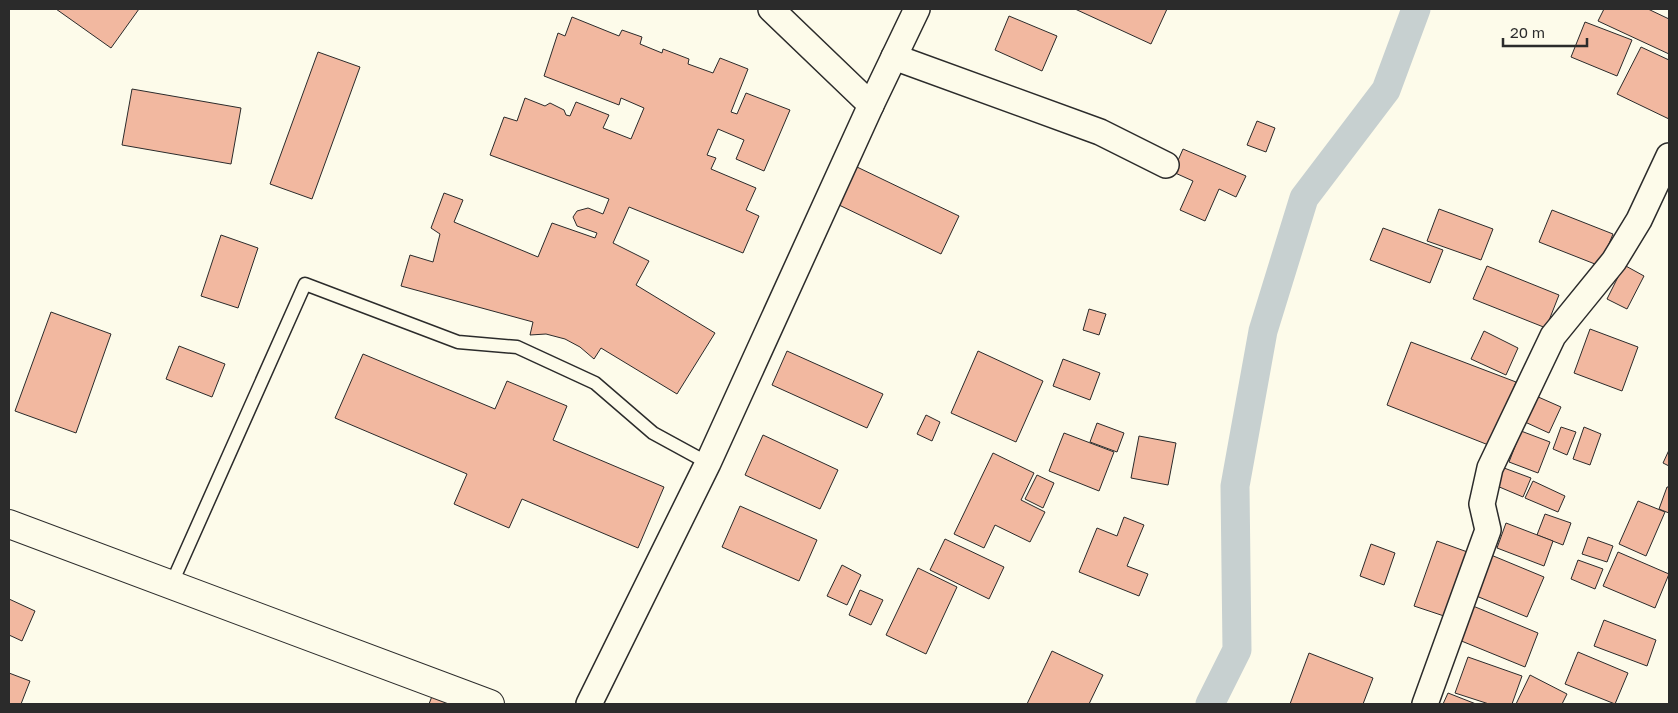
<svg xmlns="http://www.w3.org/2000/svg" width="1678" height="713" font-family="'Golos Text',sans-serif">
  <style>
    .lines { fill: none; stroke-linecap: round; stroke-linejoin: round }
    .canal { stroke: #c7d0d0; stroke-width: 29 }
    .building { fill: #f2b8a0; stroke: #2b2b2b }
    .service-casing { stroke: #2b2b2b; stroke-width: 15 }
    .minor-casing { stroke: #2b2b2b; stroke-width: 28 }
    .secondary-casing { stroke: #2b2b2b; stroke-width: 30 }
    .service { stroke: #fdfbea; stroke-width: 12 }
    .minor { stroke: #fdfbea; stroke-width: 25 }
    .secondary { stroke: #fdfbea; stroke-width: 28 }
  </style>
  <rect width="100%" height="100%" fill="#fdfbea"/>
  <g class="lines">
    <polyline class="canal" points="1210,704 1237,650 1235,486 1263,331 1304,198 1386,90 1416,9"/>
  </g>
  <g class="building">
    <polygon points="56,9 139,9 111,48"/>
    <polygon points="1075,9 1167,9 1151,44"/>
    <polygon points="1604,9 1648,9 1669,19 1669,54 1598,21"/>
    <polygon points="1009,16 1057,36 1042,71 995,50"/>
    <polygon points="572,17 619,36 622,30 642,37 640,44 662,53 663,49 689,59 688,64 713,73 720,58 748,69 731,112 737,114 746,93 790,110 764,171 736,159 744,140 718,129 707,155 716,158 711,169 756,188 746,210 759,216 743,253 629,207 613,243 649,261 636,285 715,333 677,394 601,348 594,359 580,347 565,339 546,334 530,335 533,322 401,286 410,255 433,262 440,234 431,228 444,193 463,200 454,222 538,257 552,223 595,238 597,233 577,226 573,217 577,211 588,208 603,214 609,199 490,155 504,117 517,121 525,98 545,106 550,103 564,110 566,115 570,116 576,102 609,115 603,128 631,139 644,108 621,98 619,105 544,76 558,33 565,36"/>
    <polygon points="1585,22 1632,40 1617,76 1571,57"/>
    <polygon points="1641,47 1669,60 1669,119 1617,94"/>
    <polygon points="318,52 360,67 312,199 270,184"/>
    <polygon points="132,89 241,108 231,164 122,145"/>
    <polygon points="1257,121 1275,128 1266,152 1247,145"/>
    <polygon points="1183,149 1246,176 1236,197 1219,189 1205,221 1180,210 1193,181 1173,172"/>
    <polygon points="857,167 959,216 941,254 839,205"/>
    <polygon points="1439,209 1493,229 1481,260 1427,241"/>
    <polygon points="1552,210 1613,234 1600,266 1539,242"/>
    <polygon points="1383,228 1443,250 1430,283 1370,260"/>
    <polygon points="221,235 258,248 238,308 201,296"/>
    <polygon points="1624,265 1644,276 1627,309 1607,299"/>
    <polygon points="1487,266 1559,295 1546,328 1473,299"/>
    <polygon points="1089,309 1106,314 1099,335 1083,330"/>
    <polygon points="51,312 111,334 76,433 15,411"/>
    <polygon points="1590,329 1638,347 1622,391 1574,373"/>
    <polygon points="1484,331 1518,348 1506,375 1471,359"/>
    <polygon points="1411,342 1516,382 1491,446 1387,405"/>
    <polygon points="179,346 225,364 212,397 166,379"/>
    <polygon points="787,351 883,394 867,428 772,385"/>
    <polygon points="978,351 1043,381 1016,442 951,413"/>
    <polygon points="363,354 495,409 507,381 567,406 553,440 664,487 638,548 522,499 509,528 454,504 467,474 335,418"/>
    <polygon points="1063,359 1100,373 1090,400 1053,386"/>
    <polygon points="1536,396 1561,407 1549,433 1525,422"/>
    <polygon points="926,415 940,422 932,441 917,434"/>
    <polygon points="1097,423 1124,433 1117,452 1090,442"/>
    <polygon points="1561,427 1576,432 1567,455 1553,449"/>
    <polygon points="1584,427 1601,434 1590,465 1573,459"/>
    <polygon points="1521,431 1550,442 1538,473 1509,462"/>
    <polygon points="1064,433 1114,452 1099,491 1049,471"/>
    <polygon points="763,435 838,470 820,509 745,475"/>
    <polygon points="1139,436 1176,443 1168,485 1131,478"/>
    <polygon points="1669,450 1669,466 1663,463"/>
    <polygon points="993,453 1034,473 1021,500 1045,512 1030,542 995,525 984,548 954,534"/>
    <polygon points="1504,468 1531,478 1523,497 1497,486"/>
    <polygon points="1037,475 1054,483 1043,508 1025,499"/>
    <polygon points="1533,481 1565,496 1558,512 1525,498"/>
    <polygon points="1667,487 1669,487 1669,513 1659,509"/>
    <polygon points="1638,501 1665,512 1646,556 1619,544"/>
    <polygon points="740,506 817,540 799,581 722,547"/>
    <polygon points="1545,514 1571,523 1563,545 1537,535"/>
    <polygon points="1124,517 1144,525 1127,566 1148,574 1139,596 1079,572 1097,528 1117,536"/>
    <polygon points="1506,523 1553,541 1544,566 1497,548"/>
    <polygon points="1588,537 1613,546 1607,562 1582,554"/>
    <polygon points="945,539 1004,567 989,599 930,570"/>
    <polygon points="1437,541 1473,554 1450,618 1414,606"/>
    <polygon points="1371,544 1395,553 1384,585 1360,576"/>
    <polygon points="1618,552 1669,574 1655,608 1603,586"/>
    <polygon points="1491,555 1544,577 1527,617 1474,595"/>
    <polygon points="1578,560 1603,569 1595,589 1571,579"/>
    <polygon points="842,565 861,575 847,605 827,596"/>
    <polygon points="918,568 957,587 926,654 886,635"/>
    <polygon points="860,590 883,600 871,625 849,615"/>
    <polygon points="9,599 35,611 22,641 9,635"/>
    <polygon points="1473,606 1538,633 1525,667 1459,640"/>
    <polygon points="1604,620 1656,640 1647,666 1594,646"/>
    <polygon points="1052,651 1103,675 1089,704 1027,704"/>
    <polygon points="1578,652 1628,673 1615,704 1565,684"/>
    <polygon points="1309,653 1373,678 1363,704 1290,704"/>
    <polygon points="1468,657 1522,676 1512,704 1489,704 1455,693"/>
    <polygon points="9,673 30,681 21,704 9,704"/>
    <polygon points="1530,675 1567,694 1562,704 1516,704"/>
    <polygon points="434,691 463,704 429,704"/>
    <polygon points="1448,693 1476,704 1443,704"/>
  </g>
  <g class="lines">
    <defs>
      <polyline id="service" points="171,585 305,284 458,342 517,347 595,383 653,433 708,463"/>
      <g id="minor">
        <polyline points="894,57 1100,132 1166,165"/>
        <polyline points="871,105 917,9"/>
        <polyline points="589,704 708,463 871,105 771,9"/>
        <polyline points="1425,704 1488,530 1482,504 1490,468 1553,336 1614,261 1639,220 1669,156"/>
      </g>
      <polyline id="secondary" points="9,524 490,704"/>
    </defs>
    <use href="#service" class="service-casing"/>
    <use href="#minor" class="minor-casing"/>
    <use href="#secondary" class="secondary-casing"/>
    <use href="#service" class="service"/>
    <use href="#minor" class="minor"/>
    <use href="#secondary" class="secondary"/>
  </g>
  <rect width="1678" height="713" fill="none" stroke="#2b2b2b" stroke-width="20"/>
  <path d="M1503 38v8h84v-8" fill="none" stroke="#2b2b2b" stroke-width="2.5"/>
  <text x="1510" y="38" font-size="15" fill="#2b2b2b" stroke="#fdfbea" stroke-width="4" paint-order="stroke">20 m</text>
</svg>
